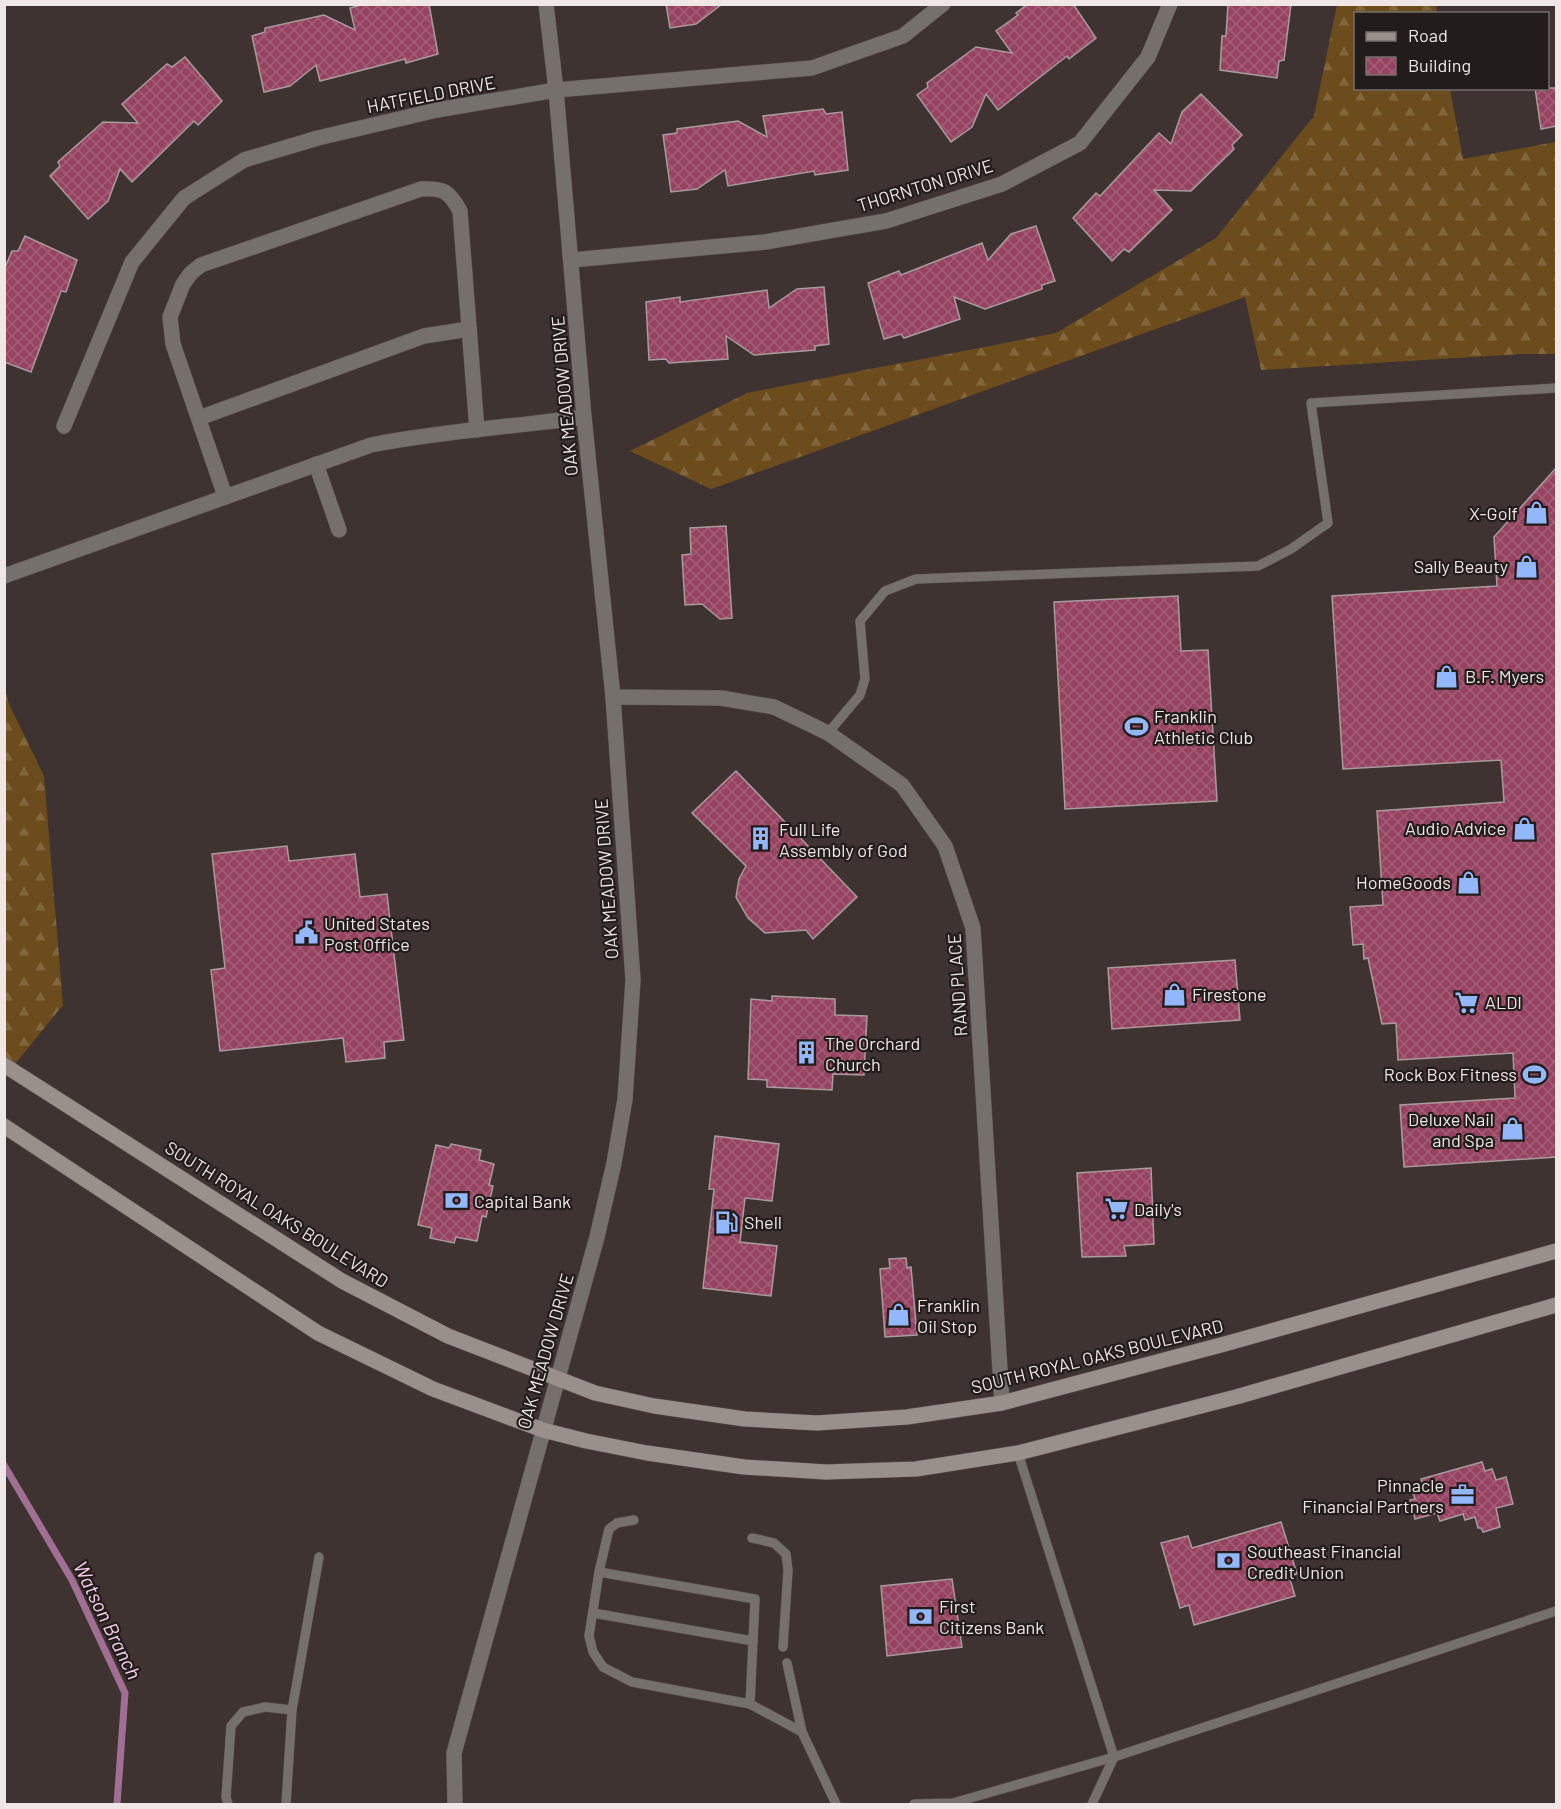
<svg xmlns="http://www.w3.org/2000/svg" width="1561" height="1809" font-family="Barlow,sans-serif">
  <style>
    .forest { fill: url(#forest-firs) }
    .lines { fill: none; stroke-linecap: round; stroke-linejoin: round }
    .stream { stroke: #a06f93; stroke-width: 7 }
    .building { fill: url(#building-cross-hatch); stroke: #a99a9e; stroke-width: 1.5 }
    .lane-casing { stroke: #5b504e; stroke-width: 10 }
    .street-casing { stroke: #5b504e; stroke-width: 16 }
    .secondary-casing { stroke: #5b504e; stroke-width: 16 }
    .lane { stroke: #76706d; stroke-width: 9 }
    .street { stroke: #76706d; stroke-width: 15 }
    .secondary { stroke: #99908c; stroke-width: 15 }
    .labels { text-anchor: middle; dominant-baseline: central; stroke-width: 4.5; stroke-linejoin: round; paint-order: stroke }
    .street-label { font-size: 18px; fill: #efe7e6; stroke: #221c1b }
    .poi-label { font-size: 18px; fill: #efe7e6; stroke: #221c1b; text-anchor: start }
    .water-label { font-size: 20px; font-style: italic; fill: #f9d2ee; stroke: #221c1b }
  </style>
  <defs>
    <pattern id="forest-firs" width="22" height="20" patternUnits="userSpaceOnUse" patternTransform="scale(1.5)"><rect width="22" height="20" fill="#6c4c1c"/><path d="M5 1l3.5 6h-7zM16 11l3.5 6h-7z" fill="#81663d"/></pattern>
    <pattern id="building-cross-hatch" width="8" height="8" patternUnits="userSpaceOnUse" patternTransform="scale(1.5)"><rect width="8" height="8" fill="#954360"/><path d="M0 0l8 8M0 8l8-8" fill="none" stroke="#a45e77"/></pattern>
  </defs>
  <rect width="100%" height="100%" fill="#3f3331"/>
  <g class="forest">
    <polygon points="1337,5 1436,5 1437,13 1356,14 1356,88 1450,89 1463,159 1556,142 1556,354 1522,354 1261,370 1245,297 711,489 630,451 747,393 1056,333 1216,238 1314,116"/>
    <polygon points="4,687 9,704 44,776 63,1005 11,1069 4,1065"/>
  </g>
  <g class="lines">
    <polyline class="stream" points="4,1465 72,1580 125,1693 117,1804"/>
  </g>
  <g class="building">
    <polygon points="365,4 429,4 438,54 406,63 405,59 320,81 316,65 290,86 264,92 252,36 265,32 265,28 324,15 355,30 350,8"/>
    <polygon points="666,4 722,4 696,24 670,28"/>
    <polygon points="1028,4 1073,4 1096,38 1069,59 1067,56 998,110 986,94 972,127 951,142 917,95 928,87 927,83 976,47 1012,53 996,31 1018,15 1016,13"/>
    <polygon points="1228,4 1291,4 1284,60 1279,61 1277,78 1220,70 1222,36 1226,36"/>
    <polygon points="185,57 222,101 198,125 194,121 132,182 120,169 108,201 88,219 50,176 60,166 58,162 103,122 138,123 122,104 167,64 172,67"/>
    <polygon points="1535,88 1557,88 1557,126 1541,129"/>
    <polygon points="1201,94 1242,135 1232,145 1234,149 1191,191 1154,190 1172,210 1129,252 1124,249 1112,261 1073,218 1096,193 1100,196 1159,133 1171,144 1182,112"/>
    <polygon points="823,109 826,114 842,112 848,170 815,175 814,171 728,186 725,170 697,189 671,192 663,135 677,133 677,129 738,121 767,137 763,116"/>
    <polygon points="1036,226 1055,281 1042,285 1042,289 985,309 954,297 960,319 904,338 901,334 884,339 868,283 899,271 901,275 982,243 988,260 1011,234"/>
    <polygon points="25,236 77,260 66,292 61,291 31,372 4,362 4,270 12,251 18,251"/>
    <polygon points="824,287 829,344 815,346 815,350 754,355 726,336 728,359 669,363 666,359 649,360 646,302 680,297 680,302 767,290 769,308 797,289"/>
    <polygon points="1557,467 1557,1157 1404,1167 1400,1105 1515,1098 1513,1053 1398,1060 1396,1023 1382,1024 1368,958 1364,959 1363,944 1353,945 1350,907 1383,905 1377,811 1504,802 1501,760 1343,769 1332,596 1497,586 1494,537"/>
    <polygon points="726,526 732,618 720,619 702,604 685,605 682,555 691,554 690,528"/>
    <polygon points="1178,596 1181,651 1208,650 1217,801 1065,809 1054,602"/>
    <polygon points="736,771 857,897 813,939 806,930 765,933 748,918 736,897 739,879 746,866 692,813"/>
    <polygon points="287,846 289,861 355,854 360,897 387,894 404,1040 384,1042 385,1058 346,1062 343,1038 220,1051 211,970 225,968 212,854"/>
    <polygon points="1235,960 1240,1020 1112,1029 1108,968"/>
    <polygon points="772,996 835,999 835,1015 867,1016 864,1075 833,1074 832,1090 767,1087 767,1080 748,1079 751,999 772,1001"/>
    <polygon points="715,1136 779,1144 772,1201 745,1198 740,1242 777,1246 771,1296 703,1288 714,1189 709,1189"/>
    <polygon points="451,1144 481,1150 479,1160 494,1164 489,1185 493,1186 486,1217 482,1216 477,1241 456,1237 454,1243 430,1238 432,1228 418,1225 436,1145 449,1148"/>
    <polygon points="1151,1168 1154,1244 1124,1246 1126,1256 1082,1257 1077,1173"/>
    <polygon points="906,1258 907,1268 911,1267 917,1335 885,1337 880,1269 890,1268 889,1259"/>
    <polygon points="1482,1462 1485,1471 1492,1469 1496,1480 1506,1477 1513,1504 1496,1508 1500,1527 1483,1532 1481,1528 1478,1528 1475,1517 1465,1520 1463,1514 1440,1521 1437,1513 1415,1519 1410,1500 1415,1499 1413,1492 1424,1489 1421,1479"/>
    <polygon points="1281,1522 1297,1574 1289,1576 1295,1596 1194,1625 1189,1605 1180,1608 1161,1543 1188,1536 1192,1548"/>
    <polygon points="952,1579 962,1647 887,1656 881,1586"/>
  </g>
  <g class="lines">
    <defs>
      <g id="lane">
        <polyline points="828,733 860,695 865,679 860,621 885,591 916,579 1258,566 1291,549 1328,523 1311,403 1556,388"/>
        <polyline points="1018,1453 1114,1757 1092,1804"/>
        <polyline points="634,1520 617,1523 609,1529 599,1572 589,1636 593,1652 603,1667 632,1682 750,1704 802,1732"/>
        <polyline points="752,1538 774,1543 786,1554 788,1570 783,1647"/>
        <polyline points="599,1572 755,1599 750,1704"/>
        <polyline points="593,1613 753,1641"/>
        <polyline points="787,1663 802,1732 836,1804"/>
        <polyline points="228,1804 226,1797 231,1726 243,1712 265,1707 292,1710"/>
        <polyline points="286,1804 292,1710 319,1557"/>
        <polyline points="914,1804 953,1803 1114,1757 1556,1611"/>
      </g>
      <g id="street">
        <polyline points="572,260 765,242 886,221 1002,184 1080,143 1148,57 1170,4"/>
        <polyline points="199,418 424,336 469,329"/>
        <polyline points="64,426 132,262 184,198 244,160 318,138 437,110 556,90 812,68 903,36 943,4"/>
        <polyline points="316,464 339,530"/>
        <path d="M 225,496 L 173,344 L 170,317 L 183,284 L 191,273 L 201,265 L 421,189 C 444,188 449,191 460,211 L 477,430"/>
        <path d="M 4,576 L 371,445 C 441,431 513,427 584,417"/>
        <polyline points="613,697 721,698 774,707 828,733 902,785 945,846 973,928 1002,1403"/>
        <polyline points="455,1804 454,1753 597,1237 614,1163 625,1099 633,980 613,697 584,417 556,90 546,4"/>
      </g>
      <g id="secondary">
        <polyline points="4,1065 342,1281 448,1336 595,1393 654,1406 745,1419 817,1423 907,1417 1002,1403 1221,1345 1556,1251"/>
        <polyline points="4,1126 318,1333 433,1389 543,1430 586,1441 647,1453 744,1467 826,1472 916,1469 1018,1453 1236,1397 1556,1305"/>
      </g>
    </defs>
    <use href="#lane" class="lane-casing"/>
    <use href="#street" class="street-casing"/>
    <use href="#secondary" class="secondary-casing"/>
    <use href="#lane" class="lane"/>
    <use href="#street" class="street"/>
    <use href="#secondary" class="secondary"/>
  </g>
  <defs>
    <symbol id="shop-bare" viewBox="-9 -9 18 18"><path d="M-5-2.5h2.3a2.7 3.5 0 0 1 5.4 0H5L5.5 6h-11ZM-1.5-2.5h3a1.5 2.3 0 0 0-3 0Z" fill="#93b7fd" stroke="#221c1b" stroke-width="2.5" paint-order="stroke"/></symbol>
    <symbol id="stadium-bare" viewBox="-9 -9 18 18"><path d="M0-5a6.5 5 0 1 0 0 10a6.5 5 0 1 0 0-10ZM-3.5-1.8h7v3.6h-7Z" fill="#93b7fd" stroke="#221c1b" stroke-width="2.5" paint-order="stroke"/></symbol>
    <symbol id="building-bare" viewBox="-9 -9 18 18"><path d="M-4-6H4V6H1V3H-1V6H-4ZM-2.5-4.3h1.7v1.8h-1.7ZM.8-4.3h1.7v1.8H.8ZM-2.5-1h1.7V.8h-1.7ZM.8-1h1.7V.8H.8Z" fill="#93b7fd" stroke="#221c1b" stroke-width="2.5" paint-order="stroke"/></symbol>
    <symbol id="civic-bare" viewBox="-9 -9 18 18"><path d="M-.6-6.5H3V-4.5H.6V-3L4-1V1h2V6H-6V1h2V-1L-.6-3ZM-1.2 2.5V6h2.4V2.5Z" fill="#93b7fd" stroke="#221c1b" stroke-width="2.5" paint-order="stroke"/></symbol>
    <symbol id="supermarket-bare" viewBox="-9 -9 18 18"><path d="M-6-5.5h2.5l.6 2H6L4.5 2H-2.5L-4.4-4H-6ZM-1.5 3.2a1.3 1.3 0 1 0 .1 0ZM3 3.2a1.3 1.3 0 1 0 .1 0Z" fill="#93b7fd" stroke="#221c1b" stroke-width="2.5" paint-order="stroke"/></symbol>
    <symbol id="bank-bare" viewBox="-9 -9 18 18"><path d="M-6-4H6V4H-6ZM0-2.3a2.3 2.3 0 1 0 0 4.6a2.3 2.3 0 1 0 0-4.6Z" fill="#93b7fd" stroke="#221c1b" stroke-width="2.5" paint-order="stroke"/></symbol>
    <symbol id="fuel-bare" viewBox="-9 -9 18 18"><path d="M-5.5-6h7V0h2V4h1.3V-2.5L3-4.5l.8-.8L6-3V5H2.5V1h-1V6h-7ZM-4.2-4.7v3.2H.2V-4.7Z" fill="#93b7fd" stroke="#221c1b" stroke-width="2.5" paint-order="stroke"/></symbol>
    <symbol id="office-bare" viewBox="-9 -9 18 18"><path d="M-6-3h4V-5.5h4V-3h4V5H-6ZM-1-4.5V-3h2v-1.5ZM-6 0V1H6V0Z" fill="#93b7fd" stroke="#221c1b" stroke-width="2.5" paint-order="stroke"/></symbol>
  </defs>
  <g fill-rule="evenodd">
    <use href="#shop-bare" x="1520" y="496" width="33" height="33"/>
    <use href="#shop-bare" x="1510" y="550" width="33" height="33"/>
    <use href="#shop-bare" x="1430" y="660" width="33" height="33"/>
    <use href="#stadium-bare" x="1120" y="710" width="33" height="33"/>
    <use href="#shop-bare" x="1508" y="812" width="33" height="33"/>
    <use href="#building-bare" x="744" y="822" width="33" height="33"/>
    <use href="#shop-bare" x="1452" y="866" width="33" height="33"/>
    <use href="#civic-bare" x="290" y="916" width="33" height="33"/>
    <use href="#shop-bare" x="1158" y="978" width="33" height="33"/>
    <use href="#supermarket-bare" x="1450" y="986" width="33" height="33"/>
    <use href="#building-bare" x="790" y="1036" width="33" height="33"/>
    <use href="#stadium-bare" x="1518" y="1058" width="33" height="33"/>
    <use href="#shop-bare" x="1496" y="1112" width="33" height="33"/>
    <use href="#bank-bare" x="440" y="1184" width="33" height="33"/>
    <use href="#supermarket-bare" x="1100" y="1192" width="33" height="33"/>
    <use href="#fuel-bare" x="710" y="1206" width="33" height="33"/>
    <use href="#shop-bare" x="882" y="1298" width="33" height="33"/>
    <use href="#office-bare" x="1446" y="1478" width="33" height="33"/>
    <use href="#bank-bare" x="1212" y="1544" width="33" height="33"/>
    <use href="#bank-bare" x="904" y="1600" width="33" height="33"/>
  </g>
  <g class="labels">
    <g class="street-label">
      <text transform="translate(431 94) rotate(-11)">HATFIELD DRIVE</text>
      <text transform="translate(925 185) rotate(-17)">THORNTON DRIVE</text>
      <text transform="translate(564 396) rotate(-95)">OAK MEADOW DRIVE</text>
      <text transform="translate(606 879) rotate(-94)">OAK MEADOW DRIVE</text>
      <text transform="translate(957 985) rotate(-94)">RAND PLACE</text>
      <text transform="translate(277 1214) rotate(32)">SOUTH ROYAL OAKS BOULEVARD</text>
      <text transform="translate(545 1351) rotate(-74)">OAK MEADOW DRIVE</text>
      <text transform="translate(1097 1356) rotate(-14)">SOUTH ROYAL OAKS BOULEVARD</text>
    </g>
    <g class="poi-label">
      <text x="1518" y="513" text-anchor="end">X-Golf</text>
      <text x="1508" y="566" text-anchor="end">Sally Beauty</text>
      <text x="1465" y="676">B.F. Myers</text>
      <text x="1154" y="716">Franklin<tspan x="1154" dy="21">Athletic Club</tspan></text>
      <text x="1506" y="828" text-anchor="end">Audio Advice</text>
      <text x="779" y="829">Full Life<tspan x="779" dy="21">Assembly of God</tspan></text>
      <text x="1451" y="882" text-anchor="end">HomeGoods</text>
      <text x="324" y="923">United States<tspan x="324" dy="21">Post Office</tspan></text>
      <text x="1192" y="994">Firestone</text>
      <text x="1485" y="1002">ALDI</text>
      <text x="825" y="1043">The Orchard<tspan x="825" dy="21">Church</tspan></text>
      <text x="1517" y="1074" text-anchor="end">Rock Box Fitness</text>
      <text x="1494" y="1119" text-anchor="end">Deluxe Nail<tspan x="1494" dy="21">and Spa</tspan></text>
      <text x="474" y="1201">Capital Bank</text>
      <text x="1134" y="1209">Daily's</text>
      <text x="744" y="1222">Shell</text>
      <text x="917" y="1305">Franklin<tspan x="917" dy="21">Oil Stop</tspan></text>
      <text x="1444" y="1485" text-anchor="end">Pinnacle<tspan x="1444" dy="21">Financial Partners</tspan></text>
      <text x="1247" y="1551">Southeast Financial<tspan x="1247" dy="21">Credit Union</tspan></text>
      <text x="939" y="1606">First<tspan x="939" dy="21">Citizens Bank</tspan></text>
    </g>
    <g class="water-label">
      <text transform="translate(108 1620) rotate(64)">Watson Branch</text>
    </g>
  </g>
  <rect width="1561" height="1809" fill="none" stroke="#efe7e6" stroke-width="12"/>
  <rect x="1354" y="12" width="195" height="78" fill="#221c1b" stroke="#746d6c" stroke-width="1.5"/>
  <rect x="1366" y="32" width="30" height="9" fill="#99908c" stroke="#746d6c" stroke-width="1.5"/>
  <text x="1408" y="42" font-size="18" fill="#efe7e6">Road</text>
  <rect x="1366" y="57" width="30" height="18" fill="url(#building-cross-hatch)" stroke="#746d6c" stroke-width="1.5"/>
  <text x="1408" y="72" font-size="18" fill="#efe7e6">Building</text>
</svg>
